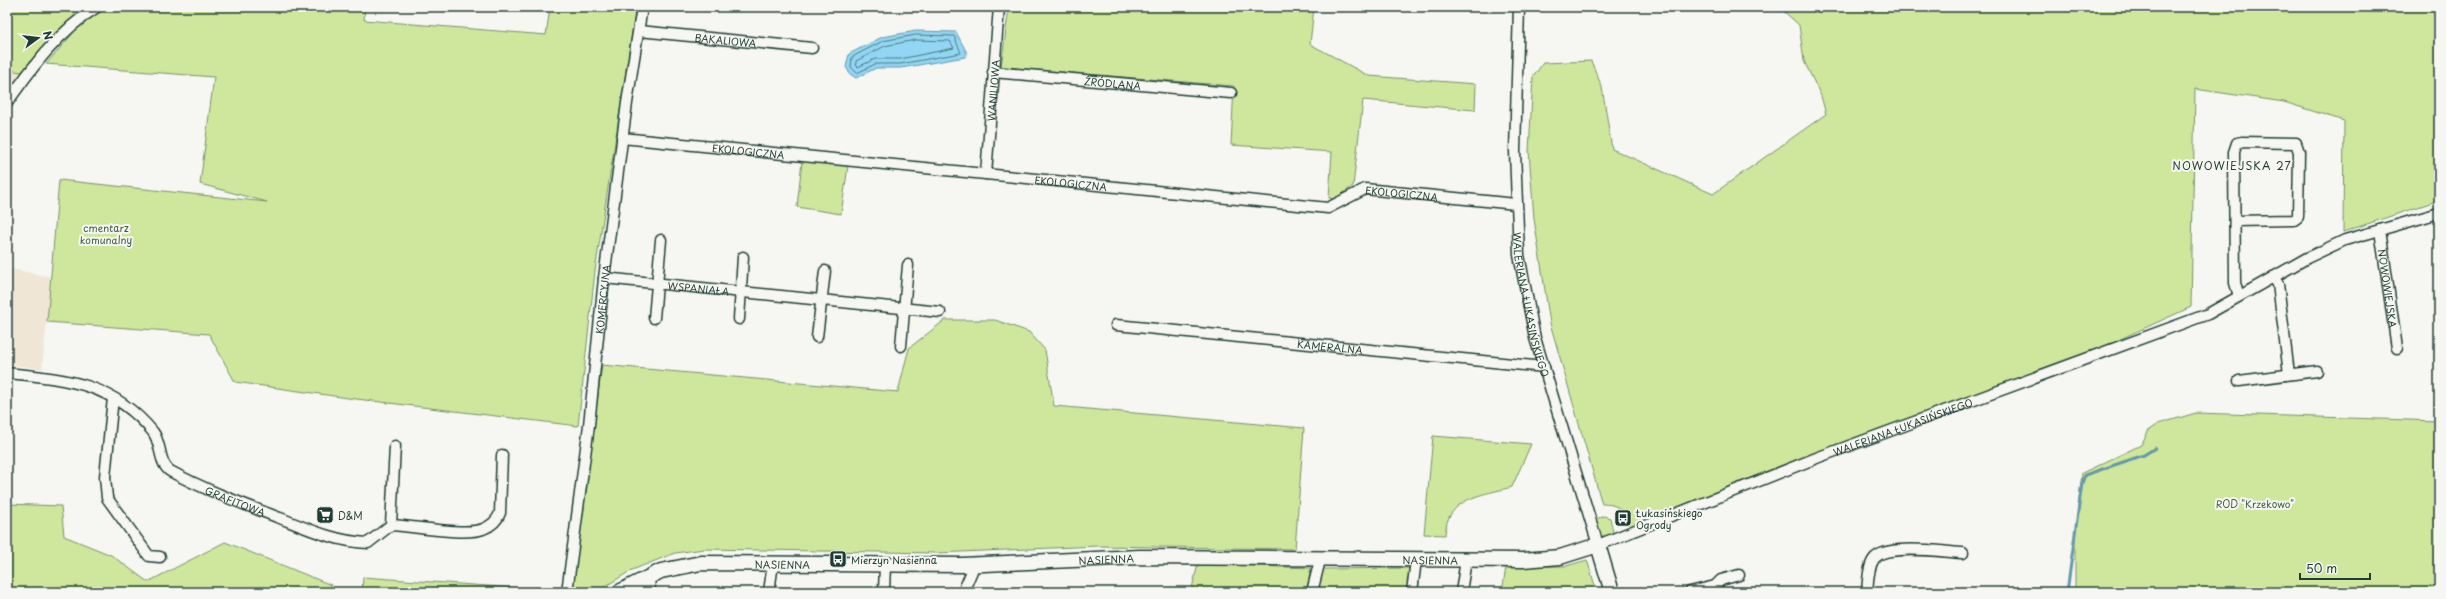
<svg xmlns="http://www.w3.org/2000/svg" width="2446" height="599" font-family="'Playpen Sans',sans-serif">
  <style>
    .built { fill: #f0e6d6 }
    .green { fill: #cee79d; stroke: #769268 }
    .water { fill: #92d6f4; stroke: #6499a7 }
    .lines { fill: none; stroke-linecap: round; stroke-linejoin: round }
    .shore { stroke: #4d7a81; stroke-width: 1 }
    .stream { stroke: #6499a7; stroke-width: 3 }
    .street-casing { stroke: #1f3d34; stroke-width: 13 }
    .secondary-casing { stroke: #1f3d34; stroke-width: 17 }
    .street { stroke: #f6f6f2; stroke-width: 10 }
    .secondary { stroke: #f6f6f2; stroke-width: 14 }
    .labels { text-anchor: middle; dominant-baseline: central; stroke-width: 4; stroke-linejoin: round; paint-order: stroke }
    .street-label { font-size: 10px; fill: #1f3d34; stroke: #f6f6f2 }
    .park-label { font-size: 10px; fill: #425f49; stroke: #f6f6f2 }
    .poi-label { font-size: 10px; fill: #1f3d34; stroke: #f6f6f2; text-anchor: start }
    .neighbourhood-label { font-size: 11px; letter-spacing: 1px; fill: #1f3d34; stroke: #f6f6f2 }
  </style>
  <rect width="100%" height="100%" fill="#f6f6f2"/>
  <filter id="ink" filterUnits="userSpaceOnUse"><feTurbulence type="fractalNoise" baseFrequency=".025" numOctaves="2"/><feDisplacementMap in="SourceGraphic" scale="8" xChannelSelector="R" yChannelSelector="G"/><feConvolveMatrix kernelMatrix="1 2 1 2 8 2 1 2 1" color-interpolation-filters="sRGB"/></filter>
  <g filter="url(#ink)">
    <g class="built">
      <polygon points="7,70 22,72 7,95"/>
      <polygon points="7,268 51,277 42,369 7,364"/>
    </g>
    <g class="green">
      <polygon points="7,7 90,7 64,26 22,72 7,70"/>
      <polygon points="106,7 365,7 364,20 546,35 550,7 636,7 595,271 578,426 348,398 235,382 209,334 47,322 59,180 267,202 200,184 214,77 46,64 83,22"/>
      <polygon points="1009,7 1314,7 1310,44 1369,76 1476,84 1475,110 1363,100 1353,186 1335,199 1329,198 1332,152 1231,145 1234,86 1001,67"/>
      <path d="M 1779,7 L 2439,7 L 2439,200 L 2343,232 L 2344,121 L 2284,102 L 2195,89 L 2191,307 L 2085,355 L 1630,527 C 1623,511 1620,504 1602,504 L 1550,323 L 1534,219 L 1529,151 L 1533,77 L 1543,63 L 1591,61 L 1602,87 L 1612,149 L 1713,194 L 1826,114 L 1821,96 L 1804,61 L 1799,25 Z"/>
      <polygon points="802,161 848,166 841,214 797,207"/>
      <polygon points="945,320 995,320 1029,332 1045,350 1054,406 1304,428 1295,549 1098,546 937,553 704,549 675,553 632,570 596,592 572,592 602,365 898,392 909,348"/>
      <polygon points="2196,413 2439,421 2439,592 2075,592 2075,537 2082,473 2141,445 2149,430 2158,424"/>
      <path d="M 1433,436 L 1531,444 L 1512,487 C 1483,495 1446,497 1445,535 L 1424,534 Z"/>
      <polygon points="7,504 61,506 64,536 111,555 148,582 225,542 331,585 330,592 7,592"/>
      <polygon points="1604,516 1610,518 1613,532 1611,536 1600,536 1596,519"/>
      <polygon points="1587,560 1597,592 1502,592 1506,567 1566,566"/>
      <polygon points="1198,564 1311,568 1306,592 1191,592"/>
      <polygon points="1410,568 1406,592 1316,592 1322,569"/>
      <polygon points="363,577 556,591 362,592"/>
    </g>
    <polygon class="water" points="916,31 956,32 967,53 965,57 901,68 876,68 856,78 850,74 846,67 849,54 882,37"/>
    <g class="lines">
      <g class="shore">
        <polygon points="916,35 954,36 961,53 900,64 875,64 857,73 851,67 852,57 883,41"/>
        <polygon points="916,40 950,41 954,48 900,59 875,59 858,67 856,65 856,61 885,46"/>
      </g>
      <polyline class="stream" points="2067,592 2082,483 2085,475 2144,455 2155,448"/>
      <defs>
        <g id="street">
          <path id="s1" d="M 1519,7 L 1515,151 L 1519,255 L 1535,338 L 1598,545 L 1819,457 L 2208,314 L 2307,258 L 2345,240 L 2439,213"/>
          <path id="s2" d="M 639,31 L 812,48"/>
          <path id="s3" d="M 993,72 L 1231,93"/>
          <path d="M 7,103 C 32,67 60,30 97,7"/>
          <path id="s4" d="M 622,138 L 1328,208 L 1365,189 L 1516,204"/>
          <path id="s5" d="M 986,174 L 999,7"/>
          <polyline points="2235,221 2294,220 2298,217 2299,152 2296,143 2242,142 2237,143 2234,152 2235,283 2239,296"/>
          <path id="s6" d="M 2380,230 L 2397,348"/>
          <polyline points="2273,277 2278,284 2289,374"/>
          <path id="s7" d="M 604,278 L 940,312"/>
          <polyline points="654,318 661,240"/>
          <polyline points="739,319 743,257"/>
          <path id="s8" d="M 1116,325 L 1544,367"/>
          <polyline points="817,337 825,271"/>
          <polyline points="901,346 908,265"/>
          <path id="s9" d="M 7,373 C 66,379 112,382 153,432 C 162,444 158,462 170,471 C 205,490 243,504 280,518 C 308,529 337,542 368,543 L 391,525 C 412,526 466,536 483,529 C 491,526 497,521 500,513 L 502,455"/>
          <polyline points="2239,381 2317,371"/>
          <polyline points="113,398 105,477 107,498 149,556 160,557"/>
          <polyline points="391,525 395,446"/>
          <polyline points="649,577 650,592"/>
          <path id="s10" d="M 567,592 L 589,425 L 604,278 L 627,103 L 642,7"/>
          <polyline points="769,592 773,563"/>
          <polyline points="884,592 885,565"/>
          <polyline points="963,592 972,571 972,565"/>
          <polyline points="1312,592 1320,560"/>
          <polyline points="1412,592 1416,560"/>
          <polyline points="1461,592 1466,560"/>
          <polyline points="1690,592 1715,586 1721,580 1739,575"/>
          <path d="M 1867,592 C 1868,582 1868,567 1874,559 C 1885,543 1944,552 1963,553"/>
        </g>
        <g id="secondary">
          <path id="s11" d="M 619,592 L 661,571 L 701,563 L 962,565 L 1140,557 L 1523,560 L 1560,557 L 1598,545 L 1612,592"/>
        </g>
      </defs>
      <use href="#street" class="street-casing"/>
      <use href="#secondary" class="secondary-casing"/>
      <use href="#street" class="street"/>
      <use href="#secondary" class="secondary"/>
    </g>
  </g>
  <defs>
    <symbol id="supermarket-square" viewBox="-11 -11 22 22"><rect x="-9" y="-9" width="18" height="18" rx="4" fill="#1f3d34" stroke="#f6f6f2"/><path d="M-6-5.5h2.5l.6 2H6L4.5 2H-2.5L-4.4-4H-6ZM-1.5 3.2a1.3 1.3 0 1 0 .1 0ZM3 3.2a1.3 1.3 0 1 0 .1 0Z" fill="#fff"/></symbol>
    <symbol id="bus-square" viewBox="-11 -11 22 22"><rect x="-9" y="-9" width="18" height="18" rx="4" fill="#1f3d34" stroke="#f6f6f2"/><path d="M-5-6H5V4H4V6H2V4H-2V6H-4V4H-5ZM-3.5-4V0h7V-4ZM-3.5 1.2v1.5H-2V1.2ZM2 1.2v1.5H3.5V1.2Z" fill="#fff"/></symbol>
  </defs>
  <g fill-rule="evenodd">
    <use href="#supermarket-square" x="315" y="505" width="20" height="20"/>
    <use href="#bus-square" x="1613" y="508" width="20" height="20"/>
    <use href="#bus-square" x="828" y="549" width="20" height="20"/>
  </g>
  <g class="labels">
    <g class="street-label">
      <text stroke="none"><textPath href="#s2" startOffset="87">BAKALIOWA</textPath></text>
      <text stroke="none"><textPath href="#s3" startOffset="120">ŹRÓDLANA</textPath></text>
      <text stroke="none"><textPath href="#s5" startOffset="84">WANILIOWA</textPath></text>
      <text stroke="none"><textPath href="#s4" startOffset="127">EKOLOGICZNA</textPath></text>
      <text stroke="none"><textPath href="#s4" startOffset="451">EKOLOGICZNA</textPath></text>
      <text stroke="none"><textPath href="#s4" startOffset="788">EKOLOGICZNA</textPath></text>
      <text stroke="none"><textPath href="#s7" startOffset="95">WSPANIAŁA</textPath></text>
      <text stroke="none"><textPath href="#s6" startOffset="59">NOWOWIEJSKA</textPath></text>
      <text stroke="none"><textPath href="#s10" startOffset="295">KOMERCYJNA</textPath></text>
      <text stroke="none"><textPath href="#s1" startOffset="299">WALERIANA ŁUKASIŃSKIEGO</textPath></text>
      <text stroke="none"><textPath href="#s8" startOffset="215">KAMERALNA</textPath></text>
      <text stroke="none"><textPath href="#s1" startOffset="876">WALERIANA ŁUKASIŃSKIEGO</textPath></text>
      <text stroke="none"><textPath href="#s9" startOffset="278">GRAFITOWA</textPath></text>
      <text stroke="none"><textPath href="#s11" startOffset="493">NASIENNA</textPath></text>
      <text stroke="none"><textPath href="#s11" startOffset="817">NASIENNA</textPath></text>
      <text stroke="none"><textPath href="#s11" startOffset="169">NASIENNA</textPath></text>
    </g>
    <g class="park-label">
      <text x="106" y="227">cmentarz<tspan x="106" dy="12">komunalny</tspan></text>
      <text x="2255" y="503">ROD "Krzekowo"</text>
    </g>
    <g class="poi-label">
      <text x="1636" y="512">Łukasińskiego<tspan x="1636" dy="12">Ogrody</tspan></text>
      <text x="338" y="515">D&amp;M</text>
      <text x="851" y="559">Mierzyn Nasienna</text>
    </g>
    <g class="neighbourhood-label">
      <text x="2232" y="165">NOWOWIEJSKA 27</text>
    </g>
  </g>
  <rect width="2446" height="599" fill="none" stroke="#f6f6f2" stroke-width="24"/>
  <rect x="12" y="12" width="2422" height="575" fill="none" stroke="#1f3d34" stroke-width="1.5" filter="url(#ink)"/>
  <g transform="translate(38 38) rotate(75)" stroke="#f6f6f2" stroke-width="3" paint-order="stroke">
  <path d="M0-3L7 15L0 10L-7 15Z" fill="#1f3d34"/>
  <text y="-6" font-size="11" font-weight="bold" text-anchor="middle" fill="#1f3d34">N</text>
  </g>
  <path d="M2300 573v6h70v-6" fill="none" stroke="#1f3d34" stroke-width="2"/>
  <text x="2306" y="573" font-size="12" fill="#1f3d34" stroke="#f6f6f2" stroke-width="3" paint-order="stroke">50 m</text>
</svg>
